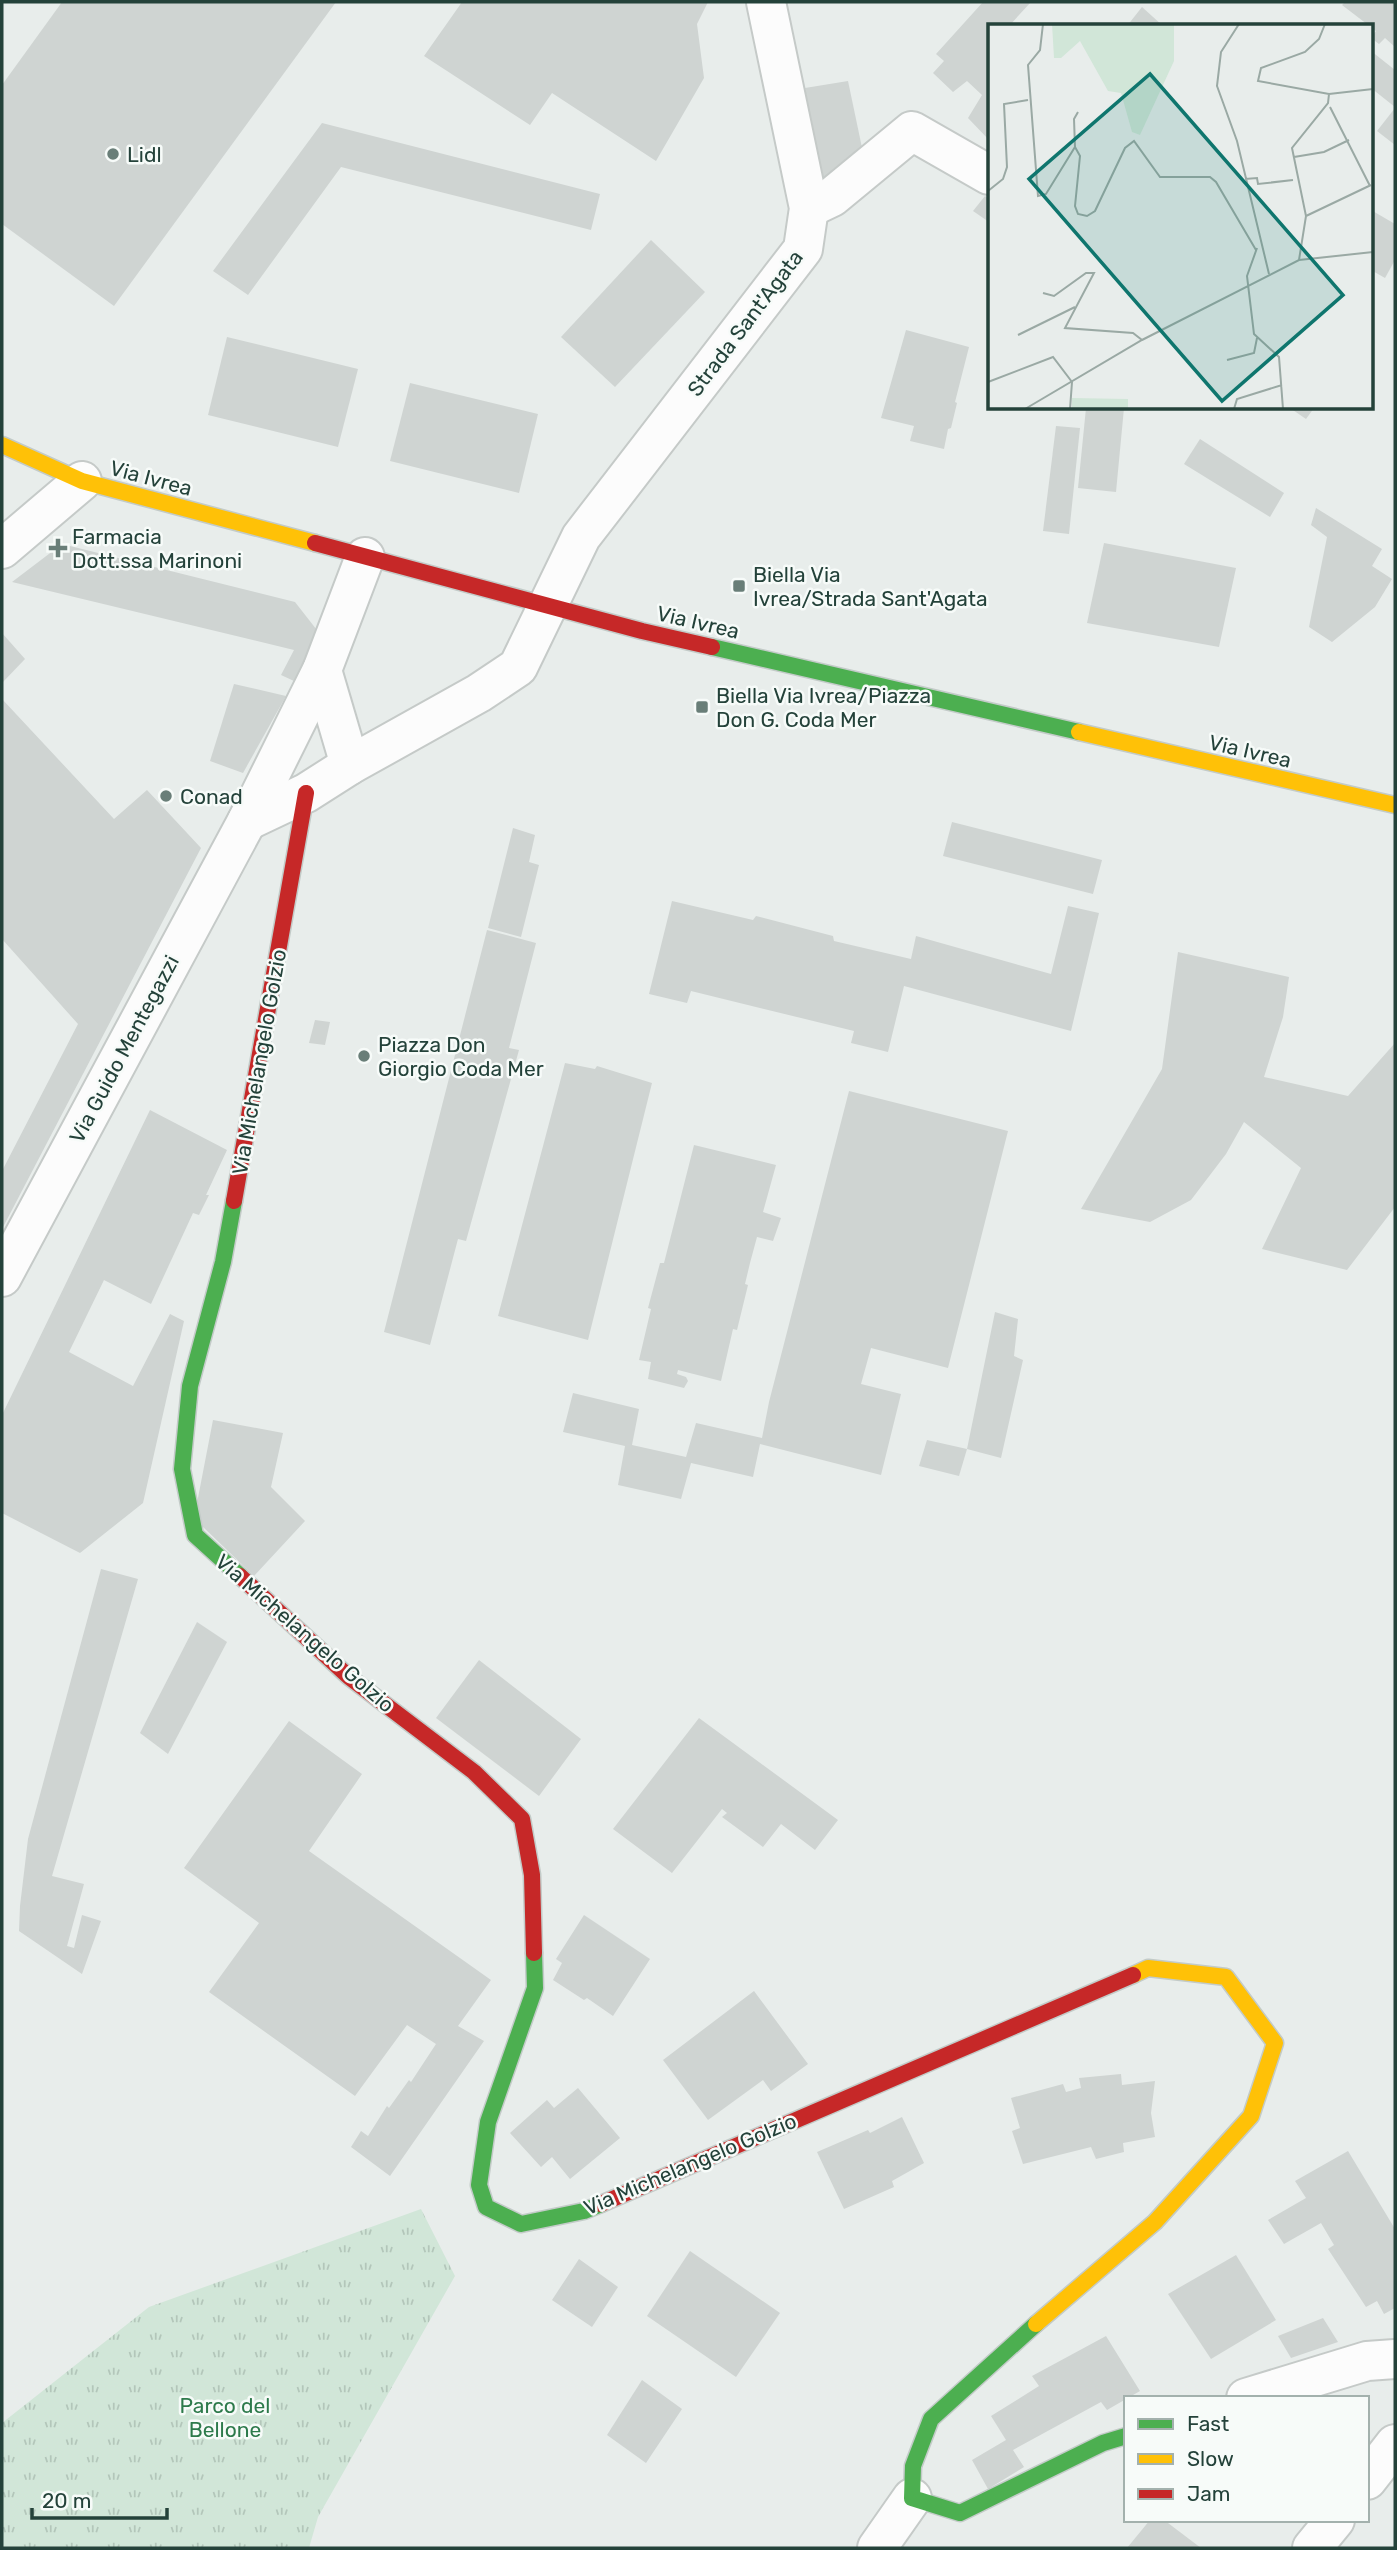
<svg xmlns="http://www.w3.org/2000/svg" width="1397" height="2550" font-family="Rubik,sans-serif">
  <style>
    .park { fill: url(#park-tufts) }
    .building { fill: #cfd4d2 }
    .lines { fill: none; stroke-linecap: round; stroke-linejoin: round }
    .street-casing { stroke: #c5cac8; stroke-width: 42 }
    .fast-casing { stroke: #c3cbc8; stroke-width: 19 }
    .slow-casing { stroke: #c3cbc8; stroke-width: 19 }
    .jam-casing { stroke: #c3cbc8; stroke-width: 19 }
    .street { stroke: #fcfcfc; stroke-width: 38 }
    .fast { stroke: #4caf50; stroke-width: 16 }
    .slow { stroke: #ffc107; stroke-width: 16 }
    .jam { stroke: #c62828; stroke-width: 16 }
    .poi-dot { fill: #697e78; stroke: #f7fbf9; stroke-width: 2.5 }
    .labels { text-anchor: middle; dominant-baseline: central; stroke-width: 5; stroke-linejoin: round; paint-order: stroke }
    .poi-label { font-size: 21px; fill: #24423a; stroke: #f7fbf9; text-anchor: start }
    .street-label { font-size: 21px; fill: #24423a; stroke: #f7fbf9 }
    .park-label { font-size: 21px; fill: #2d7a4b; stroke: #f7fbf9 }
    .inset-road { fill: none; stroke: #9aa9a4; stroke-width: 2 }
    .view { fill: #0f766e; fill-opacity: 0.15; stroke: #0f766e; stroke-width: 3.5 }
    .inset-edge { fill: none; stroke: #24423a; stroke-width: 3.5 }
  </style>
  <defs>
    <pattern id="park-tufts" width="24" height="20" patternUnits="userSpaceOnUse" patternTransform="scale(1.75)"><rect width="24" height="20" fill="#d1e6d8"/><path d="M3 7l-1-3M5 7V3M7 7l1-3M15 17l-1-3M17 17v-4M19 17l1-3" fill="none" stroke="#b3c6ba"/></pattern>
  </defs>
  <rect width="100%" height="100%" fill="#e8edeb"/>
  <polygon class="park" points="421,2209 455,2276 318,2517 309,2548 2,2548 2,2423 149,2307"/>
  <g class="building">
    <polygon points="62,2 336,2 114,306 2,224 2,85"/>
    <polygon points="462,2 708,2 697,24 704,78 656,161 552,93 530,125 424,56"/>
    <polygon points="983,2 1031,2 1009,26 989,26 989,48 987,51 989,53 989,140 968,118 982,95 967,81 953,92 933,73 944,61 936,54"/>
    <polygon points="1345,2 1395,2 1395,47 1385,38 1379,44 1371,38 1376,31 1342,5"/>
    <polygon points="1142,7 1163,26 1127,26"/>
    <polygon points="1371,51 1395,70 1395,107 1371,88"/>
    <polygon points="848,81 865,162 835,186 821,179 805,88"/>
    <polygon points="1395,108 1395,145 1377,131"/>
    <polygon points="322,123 600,194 591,230 341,167 248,295 213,271"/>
    <polygon points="985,196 989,199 989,222 973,211"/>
    <polygon points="1371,210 1395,224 1395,260 1385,278 1371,270"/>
    <polygon points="651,240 705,292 615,387 561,337"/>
    <polygon points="906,330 969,347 955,402 957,403 951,428 948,429 944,449 910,441 914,426 881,418"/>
    <polygon points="227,337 358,369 338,447 208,415"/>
    <polygon points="410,383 538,414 519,493 390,461"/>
    <polygon points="1086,408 1124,408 1116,492 1078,488"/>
    <polygon points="1290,408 1314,408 1306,419"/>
    <polygon points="1056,426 1080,428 1069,534 1043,531"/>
    <polygon points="1200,439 1284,493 1270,517 1184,464"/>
    <polygon points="1316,508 1382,549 1372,566 1392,579 1375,607 1332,642 1309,627 1327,537 1311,525"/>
    <polygon points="1104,543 1236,568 1219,647 1087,623"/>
    <polygon points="62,544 295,602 320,634 294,681 281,675 294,650 12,582"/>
    <polygon points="2,633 25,659 2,683"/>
    <polygon points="234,684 286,696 243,773 210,761"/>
    <polygon points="2,699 114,819 147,790 201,848 2,1229 2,1171 78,1024 2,939"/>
    <polygon points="952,822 1102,860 1093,894 943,856"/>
    <polygon points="513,828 535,835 529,862 539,865 521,937 488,928"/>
    <polygon points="672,901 753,920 756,916 833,936 834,941 911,959 916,936 1051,974 1068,906 1099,913 1071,1031 904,986 888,1052 851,1043 854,1031 691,991 687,1003 649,994"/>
    <polygon points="487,930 536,943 509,1048 519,1050 466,1241 458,1239 430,1345 384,1332"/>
    <polygon points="1178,952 1289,977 1283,1017 1264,1077 1348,1096 1395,1043 1395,1207 1347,1270 1262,1249 1301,1168 1244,1122 1226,1154 1191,1200 1150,1222 1081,1209 1162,1069"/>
    <polygon points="315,1020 330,1022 325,1045 309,1043"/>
    <polygon points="565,1063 595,1069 597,1066 652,1083 588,1340 498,1316"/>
    <polygon points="849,1091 1008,1131 948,1368 871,1348 861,1384 901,1394 881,1475 760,1444 753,1477 691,1463 681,1499 618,1485 625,1446 563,1432 573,1393 639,1409 632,1445 686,1457 696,1423 762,1438 769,1402"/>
    <polygon points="150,1110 227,1150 206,1195 209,1195 199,1215 193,1213 151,1304 104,1280 69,1352 133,1386 170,1314 184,1321 143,1503 80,1553 2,1513 2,1415"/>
    <polygon points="694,1145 776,1165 763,1212 781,1218 773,1241 757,1237 750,1263 745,1284 748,1285 737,1330 733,1329 721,1381 678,1370 677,1374 686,1377 688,1381 684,1388 648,1379 651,1362 639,1360 651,1309 648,1308 660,1263 664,1263"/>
    <polygon points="995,1312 1018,1319 1014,1356 1023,1360 1001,1458 967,1449"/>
    <polygon points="213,1420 283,1433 271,1487 305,1521 254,1576 202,1526 197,1503"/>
    <polygon points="927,1440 967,1449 959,1476 919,1466"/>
    <polygon points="101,1569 138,1579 52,1876 84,1884 67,1946 74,1948 82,1915 101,1921 82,1974 19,1931 20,1906 28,1839"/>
    <polygon points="197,1622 227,1642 168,1754 140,1733"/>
    <polygon points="479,1660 581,1739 539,1796 436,1718"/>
    <polygon points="699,1718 838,1820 815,1850 781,1824 763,1847 722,1817 727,1813 722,1809 672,1873 613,1829"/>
    <polygon points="289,1721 362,1774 309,1851 491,1980 458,2026 484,2041 390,2176 351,2147 361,2131 368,2136 387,2106 389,2108 409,2080 411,2082 436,2044 407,2025 355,2096 209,1992 259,1923 184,1868"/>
    <polygon points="584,1915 650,1959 613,2016 587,1998 584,2000 553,1980 562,1963 556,1959"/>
    <polygon points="754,1991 808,2064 771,2091 763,2080 708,2120 663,2060"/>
    <polygon points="1121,2074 1122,2085 1155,2081 1151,2113 1155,2137 1123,2143 1124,2152 1096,2159 1091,2147 1023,2164 1012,2131 1020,2128 1011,2098 1063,2084 1066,2092 1081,2088 1079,2078"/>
    <polygon points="578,2088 620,2138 570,2179 552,2157 541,2167 510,2133 547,2100 554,2108"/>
    <polygon points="902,2117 924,2163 892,2181 894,2187 844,2209 817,2152 868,2130 870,2133"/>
    <polygon points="1348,2151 1395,2229 1395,2308 1384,2314 1377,2301 1366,2307 1328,2249 1334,2245 1321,2223 1284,2244 1268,2220 1306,2198 1295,2181"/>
    <polygon points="690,2251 780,2313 736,2377 647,2316"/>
    <polygon points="1236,2255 1276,2320 1211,2359 1168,2294"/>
    <polygon points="579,2259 618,2287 592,2327 552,2300"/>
    <polygon points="1323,2318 1338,2342 1291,2358 1278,2336"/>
    <polygon points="1106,2336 1140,2391 1107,2410 1101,2402 1013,2450 1024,2467 988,2489 972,2460 1006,2440 991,2416 1039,2386 1032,2376"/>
    <polygon points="642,2380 682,2409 646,2463 607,2435"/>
    <polygon points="1150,2520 1164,2520 1201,2548 1127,2548"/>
  </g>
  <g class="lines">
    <defs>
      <g id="street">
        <polyline points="809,208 832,197 912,131 989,175"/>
        <polyline points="2,549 82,481"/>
        <polyline points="322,670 350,765"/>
        <polyline points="247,821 306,793 350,765 479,693 518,667 581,537 803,249 809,208 766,2"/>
        <polyline points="2,1277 247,821 322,670 365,557"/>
        <polyline points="1246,2398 1367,2361 1395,2359"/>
        <polyline points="1367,2480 1395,2444"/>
        <polyline points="877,2548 912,2498"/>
        <polyline points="1312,2548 1335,2520"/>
      </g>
      <g id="fast">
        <polyline points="712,647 1079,732"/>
        <polyline points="234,1201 223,1262 190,1386 182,1469 195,1535 240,1576"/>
        <polyline points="534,1953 535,1988 488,2122 479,2185 486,2207 521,2224 584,2211 601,2204"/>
        <polyline points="1036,2324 931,2419 913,2466 912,2498 960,2513 1103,2443 1126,2436"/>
      </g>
      <g id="slow">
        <polyline points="2,445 82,481 315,543"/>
        <polyline points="1079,732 1395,805"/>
        <polyline points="1036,2324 1155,2222 1251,2116 1275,2043 1226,1977 1148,1968 1133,1975"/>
      </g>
      <g id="jam">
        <polyline points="315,543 642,631 712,647"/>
        <polyline points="234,1201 306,793"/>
        <polyline points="240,1576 349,1677 474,1772 522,1819 532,1875 534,1953"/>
        <polyline points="601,2204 1133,1975"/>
      </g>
    </defs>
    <use href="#street" class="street-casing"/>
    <use href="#fast" class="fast-casing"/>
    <use href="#slow" class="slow-casing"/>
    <use href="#jam" class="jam-casing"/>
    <use href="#street" class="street"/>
    <use href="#fast" class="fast"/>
    <use href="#slow" class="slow"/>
    <use href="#jam" class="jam"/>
  </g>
  <g class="poi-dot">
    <circle cx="113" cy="154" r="7"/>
    <path d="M54.5 537.5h7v7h7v7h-7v7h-7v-7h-7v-7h7z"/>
    <rect x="732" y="579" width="14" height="14" rx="3.5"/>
    <rect x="695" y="700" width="14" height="14" rx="3.5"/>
    <circle cx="166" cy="796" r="7"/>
    <circle cx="364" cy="1056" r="7"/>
  </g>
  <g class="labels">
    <g class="poi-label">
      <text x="127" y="154">Lidl</text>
      <text x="72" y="536">Farmacia<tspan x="72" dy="24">Dott.ssa Marinoni</tspan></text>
      <text x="753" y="574">Biella Via<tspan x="753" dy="24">Ivrea/Strada Sant'Agata</tspan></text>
      <text x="716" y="695">Biella Via Ivrea/Piazza<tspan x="716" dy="24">Don G. Coda Mer</tspan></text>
      <text x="180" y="796">Conad</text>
      <text x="378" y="1044">Piazza Don<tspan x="378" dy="24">Giorgio Coda Mer</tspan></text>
    </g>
    <g class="street-label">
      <text transform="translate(745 323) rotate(-53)">Strada Sant'Agata</text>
      <text transform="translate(151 478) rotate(15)">Via Ivrea</text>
      <text transform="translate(698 622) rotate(13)">Via Ivrea</text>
      <text transform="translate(1250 751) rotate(13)">Via Ivrea</text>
      <text transform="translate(124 1049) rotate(-62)">Via Guido Mentegazzi</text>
      <text transform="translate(259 1062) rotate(-80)">Via Michelangelo Golzio</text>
      <text transform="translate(305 1633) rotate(41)">Via Michelangelo Golzio</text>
      <text transform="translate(690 2164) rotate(-23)">Via Michelangelo Golzio</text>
    </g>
    <g class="park-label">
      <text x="225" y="2405">Parco del<tspan x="225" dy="24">Bellone</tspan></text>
    </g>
  </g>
  <g transform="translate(988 24)">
    <rect width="385" height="385" fill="#e8edeb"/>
    <path d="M 64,0 L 186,0 L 186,37 L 152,111 L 144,108 L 133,69 L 120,67 L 92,17 L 73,34 L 66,34 ZM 84,374 L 140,375 L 140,385 L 84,385 Z" fill="#d1e6d8"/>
    <path class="inset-road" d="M 55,0 L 52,26 L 40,41 L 50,172 L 58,170 L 87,123 L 92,132 L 87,182 L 90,190 L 99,192 L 107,187 L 137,124 L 146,117 L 172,153 L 222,153 L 228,158 L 268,226M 251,0 L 233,28 L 229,62 L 249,117 L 281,250M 337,0 L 331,15 L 317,28 L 273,44 L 270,57 L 341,70 L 385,65M 342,83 L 382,162M 87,123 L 86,95 L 90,88M 306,133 L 336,128 L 361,116M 257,155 L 269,154 L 270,160 L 305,156M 0,167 L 15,155 L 19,143 L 16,80 L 40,76M 318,192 L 383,161M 269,224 L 259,252 L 266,310 L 291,333 L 295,385M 311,236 L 318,192 L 304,124 L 340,79 L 341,70M 55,269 L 66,272 L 98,249 L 106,249 L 77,304 L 145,309 L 154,316M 30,311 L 87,283M 239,336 L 266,329 L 269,314M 0,358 L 65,333 L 84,358 L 82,385M 37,385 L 154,316 L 311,236 L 385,228M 246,385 L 249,375 L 294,361"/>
    <path class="view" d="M 162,50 L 355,271 L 234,377 L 41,155 Z"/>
    <rect width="385" height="385" class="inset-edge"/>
  </g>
  <rect width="1397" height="2550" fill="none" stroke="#24423a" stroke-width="7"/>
  <rect x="1124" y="2396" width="245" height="126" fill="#f7fbf9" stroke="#a3b1ad" stroke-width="2"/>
  <rect x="1138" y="2419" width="35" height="10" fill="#4caf50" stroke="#a3b1ad" stroke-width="2"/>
  <text x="1187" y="2431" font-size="21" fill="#24423a">Fast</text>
  <rect x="1138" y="2454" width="35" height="10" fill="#ffc107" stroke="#a3b1ad" stroke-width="2"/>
  <text x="1187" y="2466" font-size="21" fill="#24423a">Slow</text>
  <rect x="1138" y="2489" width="35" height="10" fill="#c62828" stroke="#a3b1ad" stroke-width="2"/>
  <text x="1187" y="2501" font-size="21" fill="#24423a">Jam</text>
  <path d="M32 2508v10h135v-10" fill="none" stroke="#24423a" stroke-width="3.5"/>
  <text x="42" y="2508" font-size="21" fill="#24423a" stroke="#f7fbf9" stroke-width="5" paint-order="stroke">20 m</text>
</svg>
